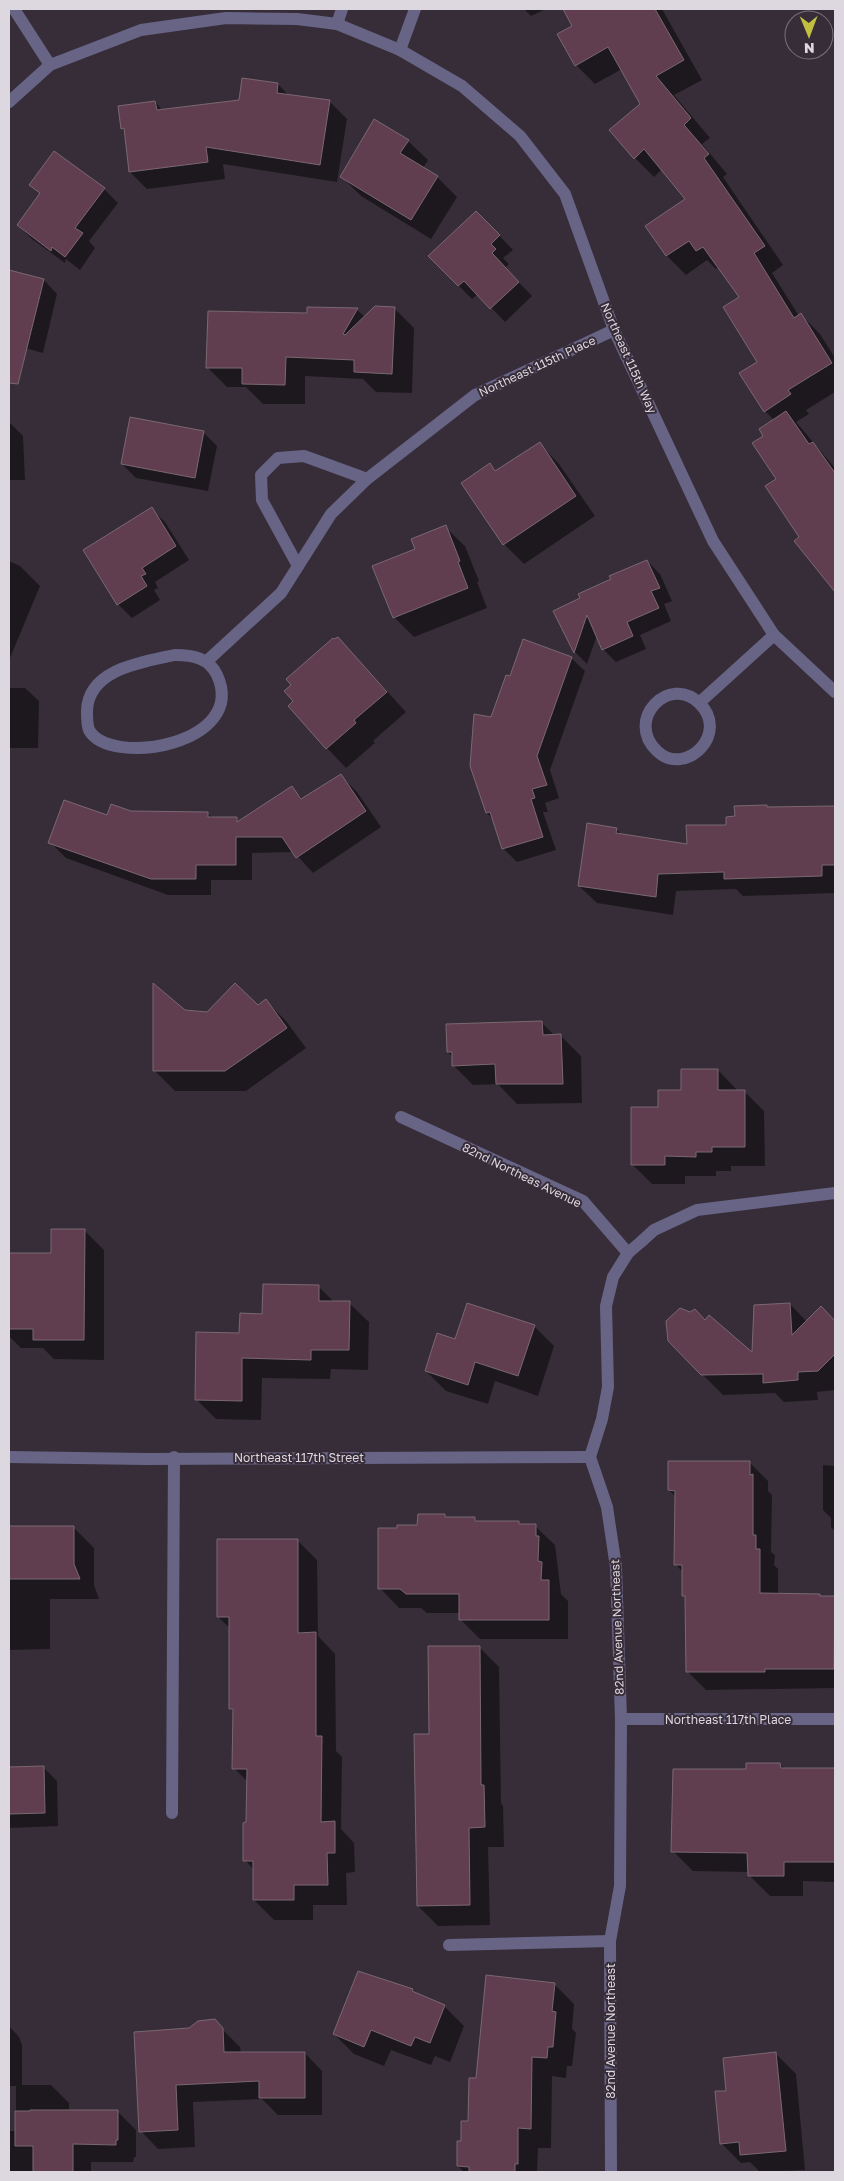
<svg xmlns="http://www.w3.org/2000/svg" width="844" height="2181" font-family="'Golos Text',sans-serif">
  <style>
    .shadow { fill: #0007 }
    .building { fill: #613e4f; stroke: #7a6870 }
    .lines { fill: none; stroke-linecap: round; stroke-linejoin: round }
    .lane { stroke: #676485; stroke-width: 12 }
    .street { stroke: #676485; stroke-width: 12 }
    .labels { text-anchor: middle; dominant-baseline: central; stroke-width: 4; stroke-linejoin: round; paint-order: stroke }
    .street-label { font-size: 12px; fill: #ddd7df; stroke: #372d39 }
  </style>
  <rect width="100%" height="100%" fill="#372d39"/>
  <g class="shadow">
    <polygon points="524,9 546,9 531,16"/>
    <polygon points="565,9 662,9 702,80 674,95 710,138 702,144 727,174 723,177 783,265 772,273 799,316 801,315 820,334 835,358 835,392 806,410 809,414 796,422 835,468 835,587 824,576 801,537 778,479 765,436 774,420 765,411 759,362 740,298 718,268 716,269 707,260 686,275 667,256 647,227 687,199 662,169 654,177 635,158 642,104 622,69 595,84 576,65 574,26"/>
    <polygon points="278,84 289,96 329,101 347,119 337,182 223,164 225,179 147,189 130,172 125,131 122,128 155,102 163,111 240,101"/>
    <polygon points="408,141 428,160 423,168 437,177 457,197 431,239 361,196 341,176"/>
    <polygon points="31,185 104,189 118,203 89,241 95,248 80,270 66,259 65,263 32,239 18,225 41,194"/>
    <polygon points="490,226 513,250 503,258 509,264 505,268 532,296 505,322 478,294 472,299 458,285"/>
    <polygon points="9,271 44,280 57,294 43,353 21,347 9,335"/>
    <polygon points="308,308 357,310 365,317 394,308 414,328 412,393 376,392 363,379 305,376 305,404 263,404 246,387 227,387 207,367 308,314"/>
    <polygon points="9,422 23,436 25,480 9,480"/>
    <polygon points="203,432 217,446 208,491 136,478 122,464"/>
    <polygon points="540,444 559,464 595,516 524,564 504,544 490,465 497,472"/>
    <polygon points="151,509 165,522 189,560 155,582 158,588 154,590 160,600 132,618 118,604 84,551"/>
    <polygon points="445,527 465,546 479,581 477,582 487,608 414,637 394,617 416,550"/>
    <polygon points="9,561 20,566 40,586 10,658"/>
    <polygon points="647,561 660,574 672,601 664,604 671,621 640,635 646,649 616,662 603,649 597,635 587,664 575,652 555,612"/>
    <polygon points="338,638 406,712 373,741 375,743 346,768 327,748 295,701"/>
    <polygon points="571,658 585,671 550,770 559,798 545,803 548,812 543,812 556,850 517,862 503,848 493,819 487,813 492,719 511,678"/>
    <polygon points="9,688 25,688 39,701 38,748 9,748"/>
    <polygon points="341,776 357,792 381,827 313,873 294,852 252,853 252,880 211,880 211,895 168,895 66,858 50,842 108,817 131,813 207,813 213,818 236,818 239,822 292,788 303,799"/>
    <polygon points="767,806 769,808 835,808 835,893 743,896 736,889 676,891 673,915 597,903 579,886 616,829 623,836 688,845 727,826 736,818"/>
    <polygon points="266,1001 286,1021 306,1048 246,1091 175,1091 155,1071 207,1014 258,1007"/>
    <polygon points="542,1023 555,1036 561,1036 581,1056 582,1103 517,1104 498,1084 473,1085 453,1065 453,1057 448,1052"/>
    <polygon points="718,1070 738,1091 744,1091 764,1111 765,1166 731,1166 731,1171 716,1171 716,1176 685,1176 685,1184 652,1184 632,1164 659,1108"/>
    <polygon points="84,1230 104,1250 104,1360 54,1359 43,1348 21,1348 9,1336 9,1254 52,1254"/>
    <polygon points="318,1286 334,1302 349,1303 369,1322 368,1370 331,1369 330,1379 262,1378 261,1420 216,1419 196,1399 241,1334 263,1315"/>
    <polygon points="790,1304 807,1322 835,1320 835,1390 817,1392 818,1400 784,1402 775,1393 723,1395 669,1341 705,1321 753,1355"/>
    <polygon points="534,1326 554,1346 538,1396 495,1381 488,1404 446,1391 426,1371 456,1341"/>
    <polygon points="749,1462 768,1481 768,1491 772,1495 771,1552 775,1555 774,1565 778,1569 778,1595 835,1596 835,1688 706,1690 687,1671 687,1598 683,1595 684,1573 676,1565 676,1497 669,1490"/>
    <polygon points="823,1465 835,1466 835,1531 831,1527 831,1518 823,1510"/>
    <polygon points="444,1515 448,1519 474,1519 478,1522 518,1522 522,1525 535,1526 555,1545 561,1594 568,1601 568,1639 480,1639 460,1619 460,1613 427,1613 421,1608 399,1608 380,1588 398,1529 419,1526"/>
    <polygon points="9,1527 74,1528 94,1548 94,1585 99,1599 50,1599 50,1649 9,1650"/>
    <polygon points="297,1540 317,1560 318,1636 335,1654 336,1751 342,1757 341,1829 354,1843 355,1872 346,1873 347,1905 313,1905 313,1920 274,1920 254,1900 254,1870 245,1860 248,1782 234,1768 234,1712 230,1709 230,1628 218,1617"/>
    <polygon points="479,1647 499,1667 501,1803 503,1806 504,1847 488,1847 490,1925 438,1926 418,1906 430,1735"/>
    <polygon points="780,1764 785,1769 835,1770 835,1882 803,1881 803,1896 770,1896 750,1876 749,1872 693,1871 673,1851 747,1770"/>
    <polygon points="43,1767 57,1781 58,1826 9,1828 9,1768"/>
    <polygon points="554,1984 574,2004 572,2029 576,2033 572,2066 567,2066 566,2078 552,2076 551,2148 538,2148 537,2172 464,2172 458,2166 477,2079"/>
    <polygon points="413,1990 417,1995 444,2006 464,2026 450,2062 435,2056 431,2065 391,2050 384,2066 354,2054 334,2034"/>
    <polygon points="214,2021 240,2047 241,2053 305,2053 322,2071 322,2115 278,2115 262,2099 193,2102 195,2147 158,2149 141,2131 190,2029"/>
    <polygon points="9,2026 19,2037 22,2045 22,2085 51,2085 69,2103 69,2111 118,2112 136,2130 136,2157 134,2157 133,2162 91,2162 91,2172 9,2172 9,2131 16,2131 16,2086 9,2086"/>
    <polygon points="776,2054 796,2074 805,2170 760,2172 750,2162 741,2163 721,2143 727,2092"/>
  </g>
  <g class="building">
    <polygon points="563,9 655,9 684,60 656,76 691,118 684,125 709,154 704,158 765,246 754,253 794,318 801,313 832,363 788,390 791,394 764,412 739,373 757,362 723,307 739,297 703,247 696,251 689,241 666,256 645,226 685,199 644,149 634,159 609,130 640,104 608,47 575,66 557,34 572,26"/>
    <polygon points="242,78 278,83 277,93 330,100 320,165 206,147 208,162 129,172 124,128 121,129 118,106 155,101 157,110 239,100"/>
    <polygon points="374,119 409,140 400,153 438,176 411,220 340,177"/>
    <polygon points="54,151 105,188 75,228 83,233 65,257 52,247 51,251 17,225 40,193 29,185"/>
    <polygon points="476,211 500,235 491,244 496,249 492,253 519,282 490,309 464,281 458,286 428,256"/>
    <polygon points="9,270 44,279 18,384 9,383"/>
    <polygon points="375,306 395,307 392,374 354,372 354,360 286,357 285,385 242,384 242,368 206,368 208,311 307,313 307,307 358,308 343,334 345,335"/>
    <polygon points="786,411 809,444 813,442 835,473 835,592 794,541 799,537 765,486 776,479 752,443 763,436 759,429"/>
    <polygon points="130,417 204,431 195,478 121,464"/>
    <polygon points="540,442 576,496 503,545 461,483 490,463 495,471"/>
    <polygon points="152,507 176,546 142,568 146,574 141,576 147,586 117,605 83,550"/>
    <polygon points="446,525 460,561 458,562 468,588 393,618 372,566 415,549 411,539"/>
    <polygon points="647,560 660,588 651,591 659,608 627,622 633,636 602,650 587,615 574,653 553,611 580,598 578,594 611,579 609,576"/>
    <polygon points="338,637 387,692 354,720 356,723 326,749 288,706 293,701 284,691 291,685 286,679 333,638 334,639"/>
    <polygon points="523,639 572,657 537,756 547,785 532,789 535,798 531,799 543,837 502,849 490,812 486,813 470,766 474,714 491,717 506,675 510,676"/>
    <polygon points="341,774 366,811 296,858 282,837 236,837 236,865 196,865 196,879 151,879 48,843 64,800 107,815 111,804 131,811 208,812 208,817 237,817 237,822 292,786 301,799"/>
    <polygon points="767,805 767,807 835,806 835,865 822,865 822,876 724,879 724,872 658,874 656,897 578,886 587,823 617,828 616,833 687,844 686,825 726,825 726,817 735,816 734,806"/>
    <polygon points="153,983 185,1010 207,1012 235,983 258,1005 266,999 287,1028 225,1071 153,1071"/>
    <polygon points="542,1021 543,1035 561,1034 563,1084 496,1084 495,1064 452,1066 452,1052 447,1052 446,1024"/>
    <polygon points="681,1069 718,1069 718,1090 745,1090 745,1147 712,1147 712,1152 696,1152 696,1157 665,1156 665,1165 631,1165 631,1107 658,1107 658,1090 681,1090"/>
    <polygon points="51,1229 85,1229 84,1340 33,1340 33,1329 9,1329 9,1253 51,1253"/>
    <polygon points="263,1284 319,1285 319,1301 350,1301 349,1350 311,1350 311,1360 242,1358 242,1401 195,1400 196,1332 239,1333 240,1313 262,1314"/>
    <polygon points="467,1303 535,1325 518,1376 475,1362 468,1385 425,1371 437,1333 455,1339"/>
    <polygon points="790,1303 792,1335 821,1306 835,1321 835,1354 818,1371 798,1372 798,1380 763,1383 763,1374 701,1375 668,1341 666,1321 680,1308 690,1312 695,1309 705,1320 709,1315 752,1352 754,1305"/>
    <polygon points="668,1461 750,1461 750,1475 753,1474 753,1535 756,1535 756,1549 760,1549 760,1593 820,1594 820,1596 835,1596 834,1669 765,1669 765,1672 686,1672 685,1596 682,1596 682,1565 674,1565 675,1491 668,1490"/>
    <polygon points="418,1514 445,1514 445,1517 475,1517 475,1521 519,1521 519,1524 536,1524 536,1536 539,1536 538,1561 542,1562 541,1580 549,1580 549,1620 459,1620 459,1594 406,1594 400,1589 378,1589 378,1528 397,1528 397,1525 417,1525"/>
    <polygon points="9,1526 74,1526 74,1564 80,1579 9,1579"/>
    <polygon points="217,1539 298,1539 298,1633 316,1632 316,1736 322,1736 321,1822 335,1821 335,1853 327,1853 328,1885 294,1885 294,1900 253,1900 253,1861 243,1861 243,1823 246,1822 247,1769 232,1769 233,1709 229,1709 229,1617 217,1617"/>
    <polygon points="428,1646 480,1646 481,1785 484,1785 485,1827 469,1828 470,1905 417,1906 414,1734 429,1734"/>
    <polygon points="746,1763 780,1763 781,1768 835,1768 835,1862 784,1862 784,1876 748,1876 747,1853 671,1852 673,1769 746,1769"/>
    <polygon points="44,1766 45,1813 9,1814 9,1767"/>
    <polygon points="358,1971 413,1989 412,1991 445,2005 430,2043 415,2037 411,2046 371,2030 364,2047 333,2034"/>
    <polygon points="486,1975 555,1983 552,2011 556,2012 553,2047 548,2047 547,2058 532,2057 531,2129 518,2128 518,2164 515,2164 515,2172 469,2172 469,2167 457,2166 457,2141 461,2141 461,2121 468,2121 469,2078 476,2078"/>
    <polygon points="215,2019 223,2028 224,2052 305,2052 305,2098 259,2098 259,2081 176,2085 178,2130 139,2132 134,2032 189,2028 198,2021"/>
    <polygon points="776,2052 786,2151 740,2155 739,2142 720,2144 715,2091 726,2091 723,2058"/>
    <polygon points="30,2110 118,2110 118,2140 116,2140 116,2145 73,2144 73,2172 33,2172 33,2146 15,2146 15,2111 30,2111"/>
  </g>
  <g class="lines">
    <g class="lane">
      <polyline points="642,1241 654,1230 697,1210 835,1193"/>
      <polyline points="172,1813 174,1457"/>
      <polyline points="449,1945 610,1941"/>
    </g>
    <g class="street">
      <polyline points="14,9 50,65"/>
      <polyline points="337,24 342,9"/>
      <polyline points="400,50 415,9"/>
      <polyline points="9,102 50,65 141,30 226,18 297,19 337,24 400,50 462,86 520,136 565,194 614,330 713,541 774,635 835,692"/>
      <polyline points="298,566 262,500 261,475 278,458 304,456 367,479"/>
      <path d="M 175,655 C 193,655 209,658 217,675 C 249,744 110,768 89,730 C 87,725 87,717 87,711 C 88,669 143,662 175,655 Z"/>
      <polyline points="207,661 281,593 331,514 367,479 475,395 614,330"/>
      <path d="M 699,703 C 731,733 685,778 657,751 C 624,719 670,674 699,703 L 774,635"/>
      <polyline points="401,1117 583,1201 628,1253"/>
      <polyline points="9,1457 146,1459 590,1457"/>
      <polyline points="621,1719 835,1719"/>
      <polyline points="611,2172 610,1941 620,1886 621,1719 616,1567 607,1507 590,1457 602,1419 608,1387 606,1306 613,1277 628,1253 642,1241"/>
    </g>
  </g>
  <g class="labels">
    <g class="street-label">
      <text transform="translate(629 358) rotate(66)">Northeast 115th Way</text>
      <text transform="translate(537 366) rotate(-25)">Northeast 115th Place</text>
      <text transform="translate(522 1175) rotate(26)">82nd Northeas Avenue</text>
      <text x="299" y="1457">Northeast 117th Street</text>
      <text transform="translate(617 1627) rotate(-92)">82nd Avenue Northeast</text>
      <text x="728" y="1719">Northeast 117th Place</text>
      <text transform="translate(610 2031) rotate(-90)">82nd Avenue Northeast</text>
    </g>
  </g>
  <rect width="844" height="2181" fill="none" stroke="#ddd7df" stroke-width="20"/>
  <g transform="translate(809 35) rotate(179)"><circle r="24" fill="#372d39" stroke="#79717b"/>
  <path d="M0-4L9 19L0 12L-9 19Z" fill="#c1be40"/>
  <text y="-8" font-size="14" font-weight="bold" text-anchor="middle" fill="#ddd7df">N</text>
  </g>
</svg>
